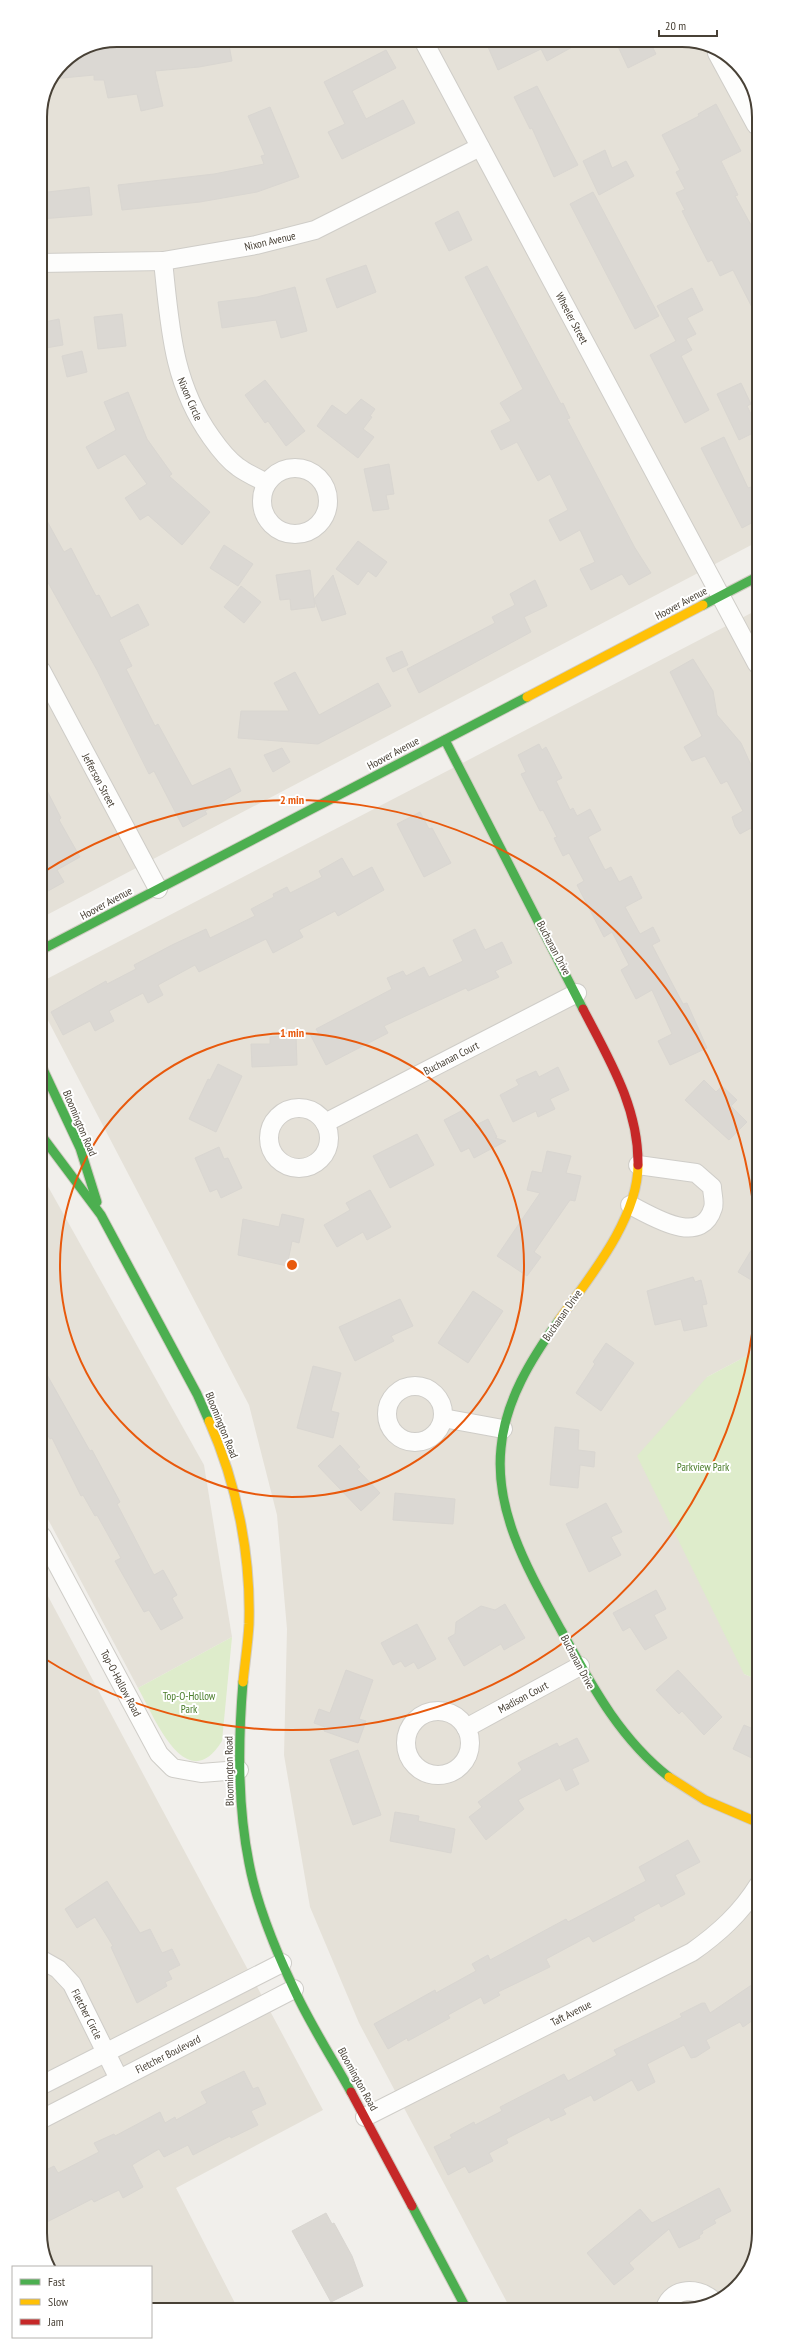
<svg xmlns="http://www.w3.org/2000/svg" width="799" height="2350" font-family="'PT Sans Narrow',sans-serif">
  <style>
    .residential { fill: #e5e1d8 }
    .green { fill: #deeccb }
    .building { fill: #dbd8d3; stroke: #d9d6d1 }
    .lines { fill: none; stroke-linecap: round; stroke-linejoin: round }
    .street-casing { stroke: #cfcdc8; stroke-width: 20 }
    .fast-casing { stroke: #d1ccc2; stroke-width: 11 }
    .slow-casing { stroke: #d1ccc2; stroke-width: 11 }
    .jam-casing { stroke: #d1ccc2; stroke-width: 11 }
    .street { stroke: #fdfdfc; stroke-width: 18 }
    .fast { stroke: #4caf50; stroke-width: 9 }
    .slow { stroke: #ffc107; stroke-width: 9 }
    .jam { stroke: #c62828; stroke-width: 9 }
    .ring { fill: none; stroke: #e8590c; stroke-width: 2 }
    .labels { text-anchor: middle; dominant-baseline: central; stroke-width: 4; stroke-linejoin: round; paint-order: stroke }
    .street-label { font-size: 11px; fill: #484136; stroke: #fff }
    .park-label { font-size: 11px; fill: #487b28; stroke: #fff }
    .rim { fill: none; stroke: #484136; stroke-width: 2 }
    .centre { fill: #e8590c; stroke: #fff; stroke-width: 2 }
    .ring-label { font-size: 12px; text-anchor: middle; font-weight: bold; fill: #e8590c; stroke: #fff; stroke-width: 4; stroke-linejoin: round; paint-order: stroke }
  </style>
  <rect width="100%" height="100%" fill="#f1efeb"/>
  <g class="residential">
    <polygon points="118,40 687,40 732,59 756,98 757,542 41,918 40,113 46,88 63,63 88,46"/>
    <polygon points="757,610 758,1350 707,1377 744,1674 758,1680 759,2233 743,2280 701,2307 510,2308 359,2023 310,1907 284,1755 287,1629 277,1515 249,1405 41,1007 41,982"/>
    <polygon points="41,1174 204,1465 232,1637 138,1688 42,1508"/>
    <polygon points="42,1585 323,2110 176,2188 238,2309 151,2310 151,2267 52,2267 43,2252"/>
  </g>
  <g class="green">
    <polygon points="758,1350 758,1680 744,1674 637,1456 707,1377"/>
    <path d="M 232,1637 L 222,1741 C 186,1799 154,1716 138,1688 Z"/>
  </g>
  <g class="building">
    <polygon points="146,40 183,40 183,45 207,40 228,40 232,61 199,67 155,71 163,106 141,111 137,94 108,98 104,80 94,80 94,75 52,79 63,63 82,50 146,42"/>
    <polygon points="485,40 585,40 547,61 541,49 498,70"/>
    <polygon points="615,40 649,40 656,54 628,68"/>
    <polygon points="386,50 396,68 352,91 366,119 403,100 415,123 342,159 328,132 345,124 324,82"/>
    <polygon points="537,86 578,165 554,177 532,128 530,129 514,97"/>
    <polygon points="716,104 741,151 721,161 738,195 735,196 751,225 757,222 757,317 733,270 720,276 712,260 708,262 682,211 685,210 676,193 685,189 676,172 680,170 662,135 699,116 698,114"/>
    <polygon points="270,107 299,177 257,192 200,202 122,210 118,185 214,174 264,164 261,156 265,155 248,116"/>
    <polygon points="605,150 612,168 626,161 634,176 599,195 583,161"/>
    <polygon points="89,187 92,215 40,219 40,193"/>
    <polygon points="593,192 659,316 635,329 570,204"/>
    <polygon points="458,211 472,240 449,251 435,223"/>
    <polygon points="366,265 376,292 337,308 326,279"/>
    <polygon points="487,266 561,404 563,403 570,418 567,419 635,548 651,573 629,585 622,574 591,590 580,569 595,562 580,530 560,541 549,520 568,510 550,474 538,481 517,442 501,450 491,431 511,421 500,403 523,389 465,277"/>
    <polygon points="295,287 307,331 281,338 276,320 222,328 218,302 257,297"/>
    <polygon points="692,288 703,310 687,318 696,334 686,339 692,350 681,356 709,410 685,423 650,355 676,341 657,306"/>
    <polygon points="122,314 126,346 98,349 94,317"/>
    <polygon points="59,319 63,345 40,349 40,323"/>
    <polygon points="82,351 87,372 67,377 62,356"/>
    <polygon points="265,380 305,431 286,446 268,421 265,423 245,395"/>
    <polygon points="741,383 751,404 747,406 757,426 757,431 739,440 717,394"/>
    <polygon points="128,392 147,439 172,474 169,476 210,512 182,545 148,515 140,520 125,498 147,484 125,454 98,469 86,447 116,430 104,402"/>
    <polygon points="361,399 375,409 370,416 372,417 363,429 374,437 358,458 317,426 332,405 346,415"/>
    <polygon points="724,437 748,488 751,487 757,500 757,520 742,528 701,448"/>
    <polygon points="389,464 394,494 386,495 389,509 373,511 364,469"/>
    <polygon points="41,510 64,552 71,548 96,596 99,595 111,618 138,604 149,625 119,640 132,666 126,669 155,726 158,724 192,786 230,768 241,791 205,811 207,814 183,827 154,771 149,774 97,670 41,570"/>
    <polygon points="358,541 387,562 376,577 368,571 358,585 336,569"/>
    <polygon points="224,545 253,564 238,586 210,568"/>
    <polygon points="310,570 315,607 291,610 290,599 280,600 276,575"/>
    <polygon points="333,575 346,614 322,621 314,599"/>
    <polygon points="535,580 547,606 524,617 531,632 419,693 407,669 495,623 492,617 515,605 510,594"/>
    <polygon points="241,586 261,602 244,623 224,607"/>
    <polygon points="402,651 408,665 393,672 386,658"/>
    <polygon points="693,659 713,691 717,715 741,743 757,778 757,842 751,828 740,834 735,826 732,817 743,811 727,781 721,784 705,756 692,761 684,747 702,736 670,672"/>
    <polygon points="295,672 319,715 378,683 391,706 318,744 238,738 241,711 289,711 274,683"/>
    <polygon points="539,744 542,750 546,747 562,778 556,781 570,810 573,808 577,816 590,809 601,830 588,837 605,870 611,867 619,882 631,876 642,898 625,907 640,934 653,927 660,941 652,945 683,1004 687,1003 707,1048 670,1065 658,1041 672,1034 652,990 636,999 621,970 629,965 612,932 604,937 577,885 584,881 569,853 563,856 554,838 557,837 543,810 540,811 521,774 526,772 518,755"/>
    <polygon points="282,748 290,762 273,772 264,755"/>
    <polygon points="41,779 61,818 59,820 80,857 57,870 64,882 41,895"/>
    <polygon points="420,812 429,829 432,828 451,863 424,877 397,824"/>
    <polygon points="342,858 353,877 372,867 384,890 338,916 335,911 299,930 303,937 273,953 266,939 199,972 195,965 158,985 163,995 148,1003 143,993 109,1011 114,1021 95,1031 90,1021 63,1035 51,1012 106,981 107,984 136,969 134,965 172,945 206,929 210,938 255,916 251,909 274,897 273,894 287,887 290,893 322,877 319,871"/>
    <polygon points="475,929 485,950 502,942 512,963 495,971 499,977 468,991 466,988 384,1026 388,1033 326,1065 310,1034 319,1034 316,1029 392,989 387,978 403,971 406,976 424,967 429,977 463,961 453,940"/>
    <polygon points="296,1035 297,1065 252,1067 251,1044 270,1044 270,1037"/>
    <polygon points="218,1064 242,1076 216,1132 189,1119 208,1079 210,1080"/>
    <polygon points="558,1067 569,1090 550,1099 555,1109 538,1117 536,1111 513,1122 500,1095 519,1085 516,1080 536,1071 539,1077"/>
    <polygon points="704,1080 716,1092 722,1086 737,1100 731,1106 747,1122 729,1140 685,1100"/>
    <polygon points="465,1109 474,1126 488,1119 497,1137 495,1138 506,1141 474,1158 469,1148 461,1152 444,1120"/>
    <polygon points="417,1134 434,1165 390,1188 373,1156"/>
    <polygon points="219,1147 224,1159 228,1158 242,1188 221,1198 217,1189 210,1192 195,1158"/>
    <polygon points="547,1151 571,1156 566,1173 581,1176 575,1201 570,1200 534,1252 541,1257 527,1276 497,1256 540,1193 527,1190 532,1171 542,1173"/>
    <polygon points="370,1190 391,1227 367,1240 363,1232 337,1247 324,1225 350,1210 346,1203"/>
    <polygon points="282,1214 304,1219 299,1243 292,1241 287,1266 238,1255 243,1219 279,1227"/>
    <polygon points="758,1239 758,1284 738,1272"/>
    <polygon points="693,1277 695,1282 701,1280 707,1304 702,1305 707,1326 684,1331 681,1319 655,1325 647,1291"/>
    <polygon points="473,1291 503,1311 468,1363 438,1343"/>
    <polygon points="400,1299 413,1326 391,1336 394,1341 355,1361 339,1327"/>
    <polygon points="606,1343 634,1363 601,1411 576,1393 595,1364 593,1362"/>
    <polygon points="42,1366 90,1451 92,1450 120,1502 117,1504 154,1575 163,1570 177,1595 172,1598 183,1618 161,1630 149,1610 144,1612 115,1561 121,1558 97,1515 95,1516 83,1495 81,1496 52,1438 50,1439 42,1425"/>
    <polygon points="313,1366 341,1373 331,1411 339,1413 333,1438 297,1428"/>
    <polygon points="555,1427 579,1430 578,1450 595,1452 594,1467 580,1465 578,1488 550,1485"/>
    <polygon points="340,1445 360,1467 357,1469 380,1493 361,1511 318,1466"/>
    <polygon points="395,1493 455,1499 453,1524 393,1520"/>
    <polygon points="606,1503 622,1532 611,1537 621,1555 589,1572 566,1524"/>
    <polygon points="656,1590 666,1609 654,1615 667,1638 645,1650 630,1627 623,1631 613,1613"/>
    <polygon points="505,1604 525,1638 504,1650 501,1644 464,1666 448,1638 455,1634 456,1622 481,1606 495,1610"/>
    <polygon points="417,1624 436,1659 418,1669 414,1662 405,1667 401,1661 393,1665 381,1643"/>
    <polygon points="346,1670 373,1680 359,1719 366,1721 358,1743 324,1731 325,1727 314,1723 319,1709 330,1713"/>
    <polygon points="678,1670 722,1717 704,1735 682,1711 679,1714 656,1690"/>
    <polygon points="744,1725 758,1731 758,1761 733,1749"/>
    <polygon points="577,1738 589,1761 572,1769 579,1784 566,1791 560,1778 518,1800 524,1809 486,1840 469,1817 482,1807 478,1802 522,1770 518,1763 557,1743 559,1747"/>
    <polygon points="358,1750 381,1815 353,1825 330,1760"/>
    <polygon points="395,1812 419,1816 418,1821 455,1829 451,1853 390,1841"/>
    <polygon points="688,1840 700,1862 675,1875 685,1894 661,1907 659,1903 633,1917 635,1920 593,1942 589,1936 546,1959 550,1967 498,1992 500,1995 484,2004 481,1997 448,2015 450,2018 408,2041 407,2038 388,2049 374,2024 435,1990 436,1993 476,1971 472,1964 488,1955 490,1960 566,1919 568,1922 646,1881 639,1867"/>
    <polygon points="107,1881 140,1933 150,1929 162,1953 172,1949 180,1965 168,1971 172,1979 165,1982 167,1986 137,2003 111,1947 113,1946 95,1917 77,1928 65,1909"/>
    <polygon points="759,1980 759,2016 743,2027 740,2022 706,2040 710,2048 696,2057 691,2058 684,2045 647,2064 655,2082 638,2091 632,2080 594,2101 591,2095 563,2109 566,2114 551,2121 549,2117 506,2139 508,2143 489,2153 493,2161 469,2173 465,2166 448,2175 434,2147 452,2138 450,2135 474,2122 475,2125 502,2111 500,2107 564,2074 568,2081 617,2055 614,2050 682,2017 680,2014 702,2003 705,2003 710,2013"/>
    <polygon points="244,2071 253,2089 258,2087 266,2104 251,2111 258,2125 231,2138 230,2136 193,2155 188,2145 164,2157 159,2149 132,2165 143,2187 123,2198 119,2190 94,2202 92,2199 43,2224 42,2172 54,2166 58,2173 99,2152 94,2143 114,2134 115,2136 160,2112 165,2123 175,2117 176,2120 207,2103 201,2092"/>
    <polygon points="719,2188 731,2211 714,2220 716,2223 702,2231 703,2233 699,2236 700,2238 679,2248 669,2229 629,2263 634,2269 614,2285 587,2253 640,2209 652,2223"/>
    <polygon points="326,2213 332,2224 334,2223 352,2256 363,2286 331,2302 292,2231"/>
  </g>
  <g class="lines">
    <defs>
      <g id="street">
        <polyline points="423,40 757,664"/>
        <polyline points="717,53 756,125"/>
        <path d="M 163,261 C 170,326 172,382 211,437 C 218,447 228,460 238,467 C 246,473 257,478 267,483"/>
        <polyline points="40,263 163,261 256,245 315,230 480,147"/>
        <circle cx="295" cy="501" r="33"/>
        <polyline points="41,670 158,889"/>
        <circle cx="299" cy="1138" r="30"/>
        <polyline points="325,1123 577,993"/>
        <path d="M 630,1205 C 652,1216 701,1248 713,1208 C 715,1202 712,1193 712,1187 L 696,1173 L 638,1165"/>
        <circle cx="415" cy="1414" r="28"/>
        <polyline points="443,1418 503,1429"/>
        <polyline points="42,1536 159,1754 173,1768 201,1773 239,1770"/>
        <circle cx="438" cy="1743" r="32"/>
        <polyline points="466,1728 580,1666"/>
        <polyline points="42,1960 58,1969 72,1984 119,2079"/>
        <polyline points="42,2085 282,1963"/>
        <path d="M 365,2117 L 692,1952 C 719,1933 741,1913 759,1884"/>
        <polyline points="42,2119 294,1989"/>
        <path d="M 665,2308 C 673,2286 698,2288 713,2300"/>
      </g>
      <g id="fast">
        <polyline points="703,605 757,577"/>
        <polyline points="445,740 583,1009"/>
        <polyline points="41,950 527,697"/>
        <polyline points="41,1065 80,1148 97,1202"/>
        <polyline points="41,1135 101,1215 197,1394 209,1421"/>
        <path d="M 559,1320 C 531,1359 505,1401 501,1448 C 494,1514 531,1575 561,1630 C 591,1684 619,1738 669,1777"/>
        <path d="M 243,1682 C 238,1742 237,1803 249,1863 C 257,1906 275,1949 294,1989 C 310,2024 332,2058 351,2092"/>
        <polyline points="412,2206 466,2308"/>
      </g>
      <g id="slow">
        <polyline points="527,697 703,605"/>
        <path d="M 559,1320 C 589,1278 638,1219 638,1165"/>
        <path d="M 209,1421 C 237,1484 251,1555 249,1624 C 248,1643 245,1662 243,1682"/>
        <polyline points="669,1777 705,1800 759,1823"/>
      </g>
      <g id="jam">
        <path d="M 583,1009 C 609,1059 639,1108 638,1165"/>
        <polyline points="351,2092 412,2206"/>
      </g>
    </defs>
    <use href="#street" class="street-casing"/>
    <use href="#fast" class="fast-casing"/>
    <use href="#slow" class="slow-casing"/>
    <use href="#jam" class="jam-casing"/>
    <use href="#street" class="street"/>
    <use href="#fast" class="fast"/>
    <use href="#slow" class="slow"/>
    <use href="#jam" class="jam"/>
  </g>
  <g class="ring">
    <circle cx="292" cy="1265" r="232"/>
    <path d="M42 873A465 465 0 1 1 42 1657"/>
  </g>
  <g class="labels">
    <g class="street-label">
      <text transform="translate(270 241) rotate(-13)">Nixon Avenue</text>
      <text transform="translate(572 318) rotate(62)">Wheeler Street</text>
      <text transform="translate(190 399) rotate(66)">Nixon Circle</text>
      <text transform="translate(681 603) rotate(-28)">Hoover Avenue</text>
      <text transform="translate(393 753) rotate(-28)">Hoover Avenue</text>
      <text transform="translate(99 780) rotate(62)">Jefferson Street</text>
      <text transform="translate(106 903) rotate(-28)">Hoover Avenue</text>
      <text transform="translate(554 948) rotate(62)">Buchanan Drive</text>
      <text transform="translate(451 1058) rotate(-27)">Buchanan Court</text>
      <text transform="translate(80 1123) rotate(67)">Bloomington Road</text>
      <text transform="translate(562 1315) rotate(-55)">Buchanan Drive</text>
      <text transform="translate(222 1425) rotate(68)">Bloomington Road</text>
      <text transform="translate(578 1662) rotate(62)">Buchanan Drive</text>
      <text transform="translate(121 1683) rotate(62)">Top-O-Hollow Road</text>
      <text transform="translate(523 1697) rotate(-28)">Madison Court</text>
      <text transform="translate(229 1771) rotate(-91)">Bloomington Road</text>
      <text transform="translate(571 2013) rotate(-27)">Taft Avenue</text>
      <text transform="translate(87 2014) rotate(63)">Fletcher Circle</text>
      <text transform="translate(168 2054) rotate(-27)">Fletcher Boulevard</text>
      <text transform="translate(358 2079) rotate(61)">Bloomington Road</text>
    </g>
    <g class="park-label">
      <text x="703" y="1467">Parkview Park</text>
      <text x="189" y="1696">Top-O-Hollow<tspan x="189" dy="13">Park</tspan></text>
    </g>
  </g>
  <path d="M0 0H799V2350H0ZM117 47H682A70 70 0 0 1 752 117V2233A70 70 0 0 1 682 2303H117A70 70 0 0 1 47 2233V117A70 70 0 0 1 117 47Z" fill="#fff" fill-rule="evenodd"/>
  <path class="rim" d="M117 47H682A70 70 0 0 1 752 117V2233A70 70 0 0 1 682 2303H117A70 70 0 0 1 47 2233V117A70 70 0 0 1 117 47Z"/>
  <circle cx="292" cy="1265" r="6" class="centre"/>
  <g class="ring-label">
    <text x="292" y="804">2 min</text>
    <text x="292" y="1037">1 min</text>
  </g>
  <rect x="12" y="2266" width="140" height="72" fill="#ffffff" stroke="#b6b3af"/>
  <rect x="20" y="2279" width="20" height="6" fill="#4caf50" stroke="#b6b3af"/>
  <text x="48" y="2286" font-size="12" fill="#484136">Fast</text>
  <rect x="20" y="2299" width="20" height="6" fill="#ffc107" stroke="#b6b3af"/>
  <text x="48" y="2306" font-size="12" fill="#484136">Slow</text>
  <rect x="20" y="2319" width="20" height="6" fill="#c62828" stroke="#b6b3af"/>
  <text x="48" y="2326" font-size="12" fill="#484136">Jam</text>
  <path d="M659 30v6h58v-6" fill="none" stroke="#484136" stroke-width="2"/>
  <text x="665" y="30" font-size="12" fill="#484136" stroke="#ffffff" stroke-width="3" paint-order="stroke">20 m</text>
</svg>
